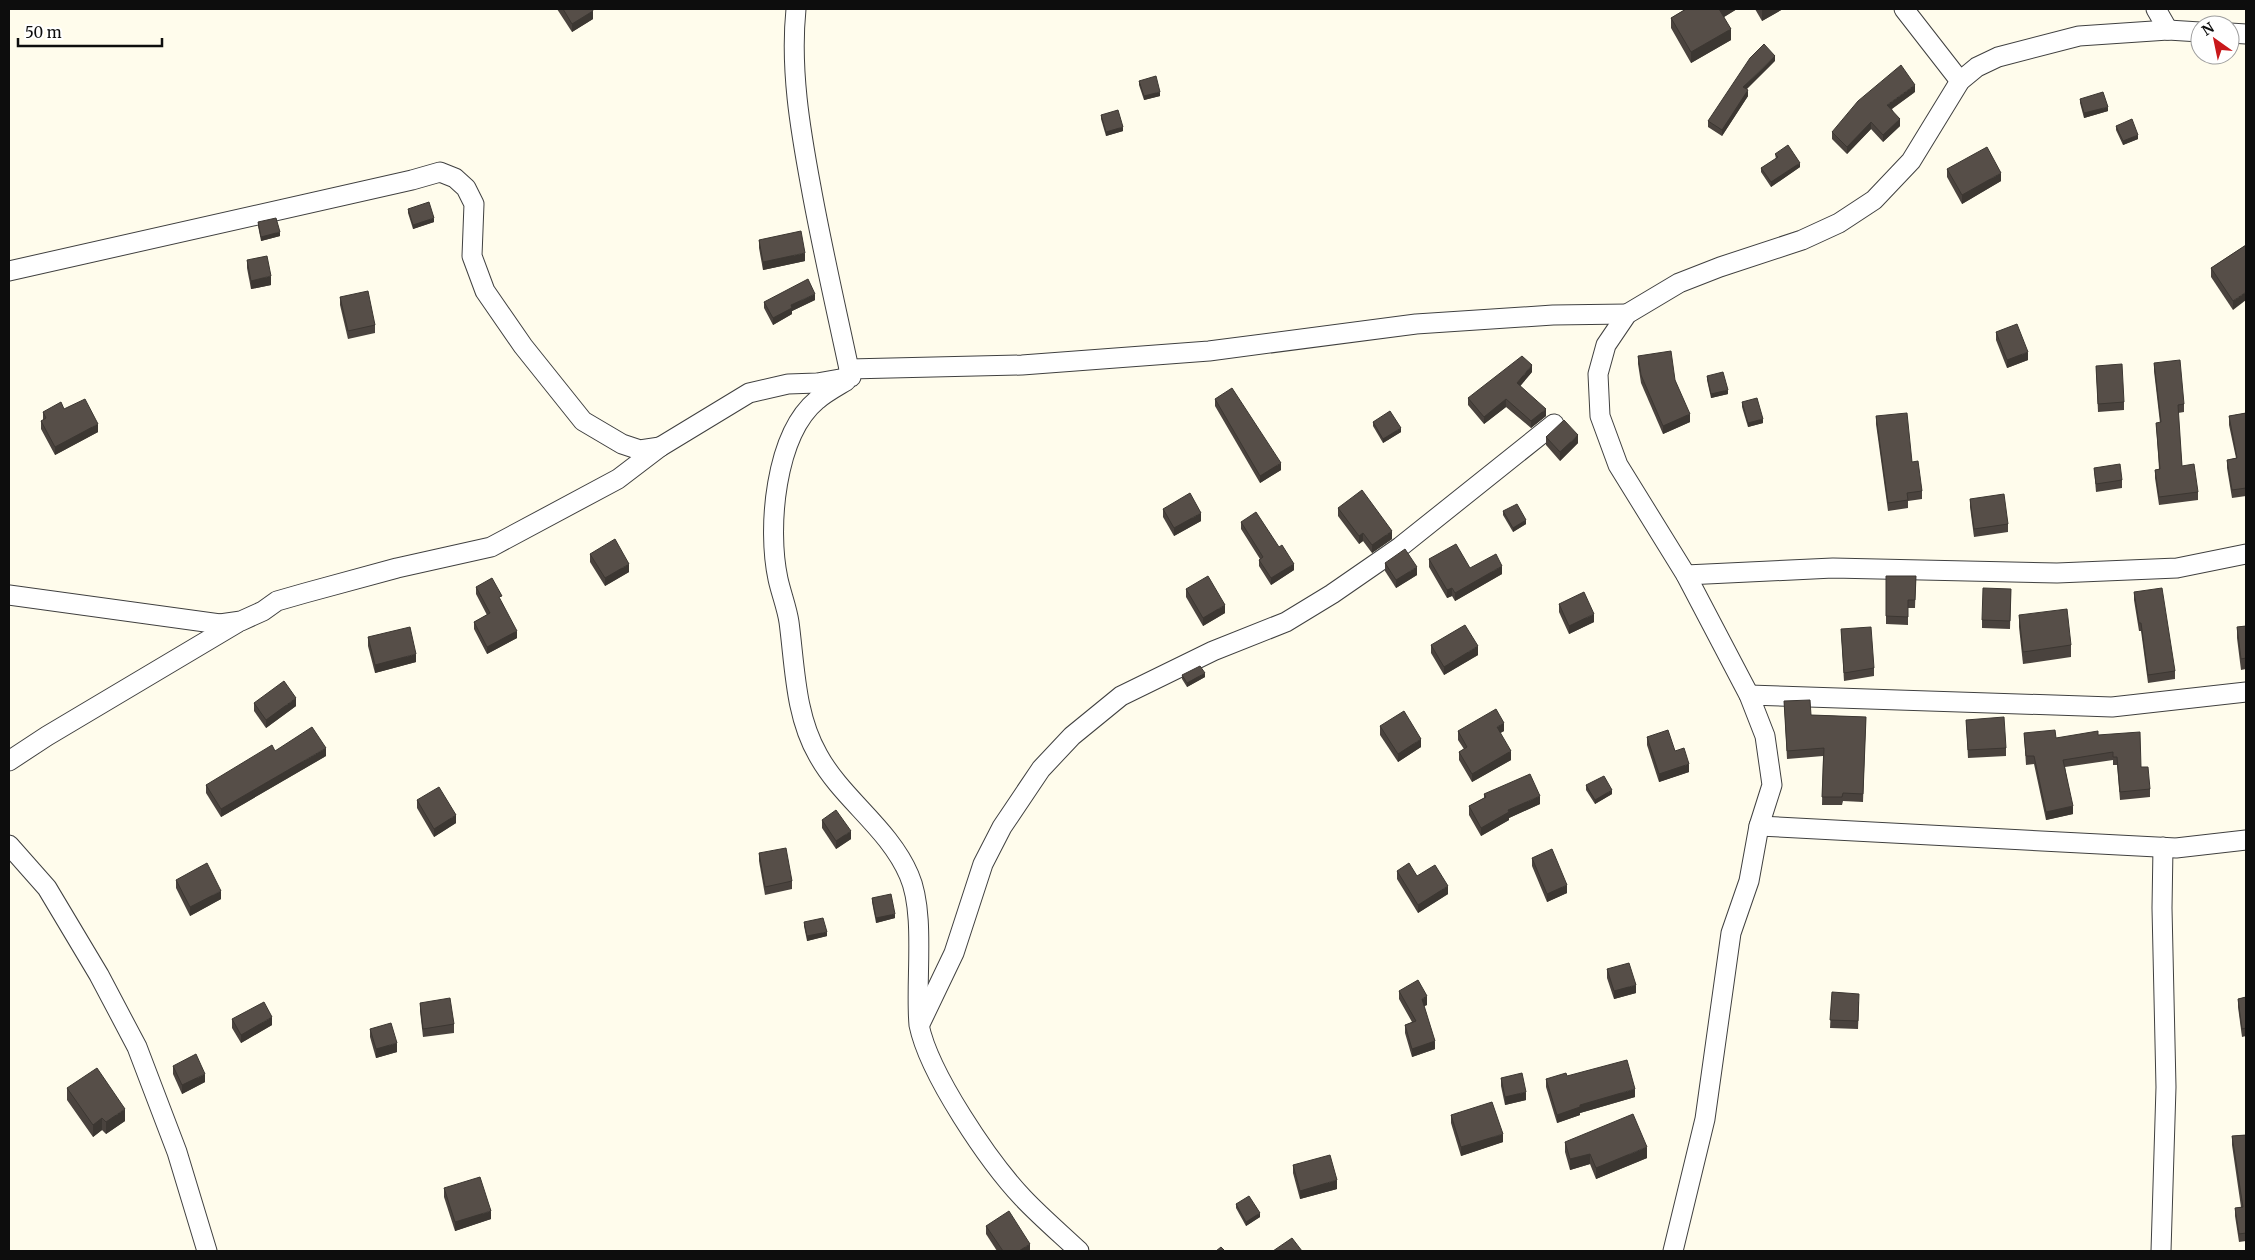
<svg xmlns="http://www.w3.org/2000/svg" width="2255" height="1260" font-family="Merriweather,serif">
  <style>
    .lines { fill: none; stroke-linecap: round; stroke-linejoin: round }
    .minor-casing { stroke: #404040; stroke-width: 21 }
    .minor { stroke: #fff; stroke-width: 19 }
    .wall { fill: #4a433e }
    .shaded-wall { fill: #3c3732 }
    .building { fill: #564e48; stroke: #3c3732 }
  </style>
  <rect width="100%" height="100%" fill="#fffcec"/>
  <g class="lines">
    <defs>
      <g id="minor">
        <path d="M 796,9 C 790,69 800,128 811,187 C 822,248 836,308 849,369"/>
        <polyline points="1904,9 1960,81"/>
        <polyline points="2156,9 2168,30"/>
        <polyline points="2230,33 2246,34"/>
        <polyline points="9,271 412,180 440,172 455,178 466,188 474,204 472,256 485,291 523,346 583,421 622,444 640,450 660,447"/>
        <path d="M 846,381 C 836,387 825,393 817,400 C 775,435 767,528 778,579 C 781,593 787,608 789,622 C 795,667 795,715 818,755 C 842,799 889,828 909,875 C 926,913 915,982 919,1025 C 929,1074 989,1162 1023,1198 C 1041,1217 1061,1234 1079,1251"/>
        <polyline points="1686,575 1833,568 2057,573 2177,568 2246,554"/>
        <polyline points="9,595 220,624 241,621 263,611 277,601 305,593 397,568 491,547 618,479 660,447 749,393 788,384 817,383 851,377 849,369 1022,365 1209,351 1416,324 1553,315 1627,314"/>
        <polyline points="1749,695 2112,707 2246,692"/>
        <polyline points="9,761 47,736 237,623"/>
        <polyline points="1759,826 2176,848 2246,840"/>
        <polyline points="9,845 47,888 99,975 137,1047 177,1152 207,1251"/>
        <polyline points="920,1024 954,953 983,864 1002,827 1041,769 1072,736 1121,696 1213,651 1286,622 1332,594 1400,547 1554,424"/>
        <polyline points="1673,1251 1705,1119 1731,933 1749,881 1759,826 1772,785 1765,736 1749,695 1686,575 1618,465 1600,416 1598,374 1606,345 1627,314 1679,283 1720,267 1802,240 1839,223 1874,200 1911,161 1960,81 1977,67 1998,57 2079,36 2168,30 2200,32"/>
        <polyline points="2161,1251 2166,1087 2162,908 2163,847"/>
      </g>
    </defs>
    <use href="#minor" class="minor-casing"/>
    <use href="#minor" class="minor"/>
  </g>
  <g class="wall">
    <polygon points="557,9 592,9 593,19 572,32"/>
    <polygon points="1686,9 1737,9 1724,17 1731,40 1691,63 1671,28 1671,18"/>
    <polygon points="1755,9 1783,9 1762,21"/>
    <polygon points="1775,61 1746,89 1748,96 1722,136 1708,127 1708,121"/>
    <polygon points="1139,81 1160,96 1144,100 1139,85"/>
    <polygon points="1915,92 1892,109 1900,126 1883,142 1871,129 1847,154 1832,139 1832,132"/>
    <polygon points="2080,99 2108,111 2084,118 2080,103"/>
    <polygon points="1101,115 1123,131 1106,136 1101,119"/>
    <polygon points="2116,126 2138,139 2123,145 2116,130"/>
    <polygon points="1775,154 1800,167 1771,187 1761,172 1761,168 1776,159"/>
    <polygon points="1947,169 2001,181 1962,204 1947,177"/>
    <polygon points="408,209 434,222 413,229 408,213"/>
    <polygon points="258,222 280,236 261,241 258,226"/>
    <polygon points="759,240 805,261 763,270 759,248"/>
    <polygon points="2246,245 2233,310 2211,277 2211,268"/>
    <polygon points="247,260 271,285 251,289 247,268"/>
    <polygon points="340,297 375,325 375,333 348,339 340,305"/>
    <polygon points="815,300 792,311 792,314 773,325 764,308 764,302"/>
    <polygon points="1996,332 2028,360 2007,368 1996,340"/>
    <polygon points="1638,356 1675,380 1690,422 1663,434 1641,383 1638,364"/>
    <polygon points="2154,363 2184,404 2184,412 2178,413 2182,466 2198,492 2198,500 2159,505 2155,478 2155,470 2159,469 2156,423 2160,423 2154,371"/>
    <polygon points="2096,366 2124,402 2124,410 2098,412"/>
    <polygon points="1532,372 1520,386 1546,416 1531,428 1506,407 1484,424 1468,405 1468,398"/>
    <polygon points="1707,376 1728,394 1711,398 1707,380"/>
    <polygon points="1215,399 1281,470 1260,483 1215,406"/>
    <polygon points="1742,402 1763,423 1748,427 1742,407"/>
    <polygon points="64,409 98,432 55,455 41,429 41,421 43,420 43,412"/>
    <polygon points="2246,413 2246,496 2232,498 2227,468 2227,460 2236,458 2229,425 2229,416"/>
    <polygon points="1876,416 1912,462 1922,491 1922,499 1908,501 1908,508 1888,511 1876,424"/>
    <polygon points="1373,422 1401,432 1383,443 1373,426"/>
    <polygon points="1546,437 1578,443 1560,461 1546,445"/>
    <polygon points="2094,468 2122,480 2122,488 2096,492"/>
    <polygon points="1970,499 2008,524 2008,532 1974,537 1970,507"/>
    <polygon points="1338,508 1392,539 1372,553 1363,541 1359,544 1338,516"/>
    <polygon points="1163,509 1201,521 1174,536 1163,517"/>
    <polygon points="1503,511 1526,524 1513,532 1503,515"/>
    <polygon points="1241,522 1294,570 1271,585 1259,566 1259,560 1260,559 1241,529"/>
    <polygon points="590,554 629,572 605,586 590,562"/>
    <polygon points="1429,559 1470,568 1502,574 1455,601 1452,596 1447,598 1429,567"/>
    <polygon points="1385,563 1417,575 1396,588 1385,571"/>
    <polygon points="1886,576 1916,576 1915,608 1908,608 1908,625 1886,624"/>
    <polygon points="476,587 502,603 517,638 487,654 474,629 474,622 487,615 476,594"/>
    <polygon points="1186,589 1225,613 1203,626 1186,597"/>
    <polygon points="2011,589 2010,629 1982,628 1982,620"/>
    <polygon points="2134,592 2175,671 2175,679 2148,683 2141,631 2139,631 2134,600"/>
    <polygon points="1559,604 1594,622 1569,634 1559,612"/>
    <polygon points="2019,615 2071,645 2071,657 2023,664 2019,627"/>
    <polygon points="2246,626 2246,669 2241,670 2237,638 2237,627"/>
    <polygon points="1841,629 1874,668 1874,676 1844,681"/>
    <polygon points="368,637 416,662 375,673 368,646"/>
    <polygon points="1431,645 1478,655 1444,675 1431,653"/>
    <polygon points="1182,675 1205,677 1187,687 1182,679"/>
    <polygon points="1784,701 1811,715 1866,717 1863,802 1843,801 1842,805 1822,805 1823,756 1787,759"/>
    <polygon points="254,703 296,706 266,728 254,711"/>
    <polygon points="1966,720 2006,748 2006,756 1968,758"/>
    <polygon points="1380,726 1421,747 1398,762 1380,735"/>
    <polygon points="1458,731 1504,731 1500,733 1511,760 1472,782 1459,760 1459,752 1464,749 1458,740"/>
    <polygon points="2024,733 2056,738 2098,735 2141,767 2150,789 2150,797 2120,800 2117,765 2113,765 2113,760 2065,767 2073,814 2046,820 2034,764 2026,765"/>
    <polygon points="1647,737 1675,751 1689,772 1659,782 1647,745"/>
    <polygon points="326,756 221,817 206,793 206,785"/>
    <polygon points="1586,785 1612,794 1595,804 1586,790"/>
    <polygon points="1484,794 1540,804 1509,818 1509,820 1481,836 1469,815 1469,806 1484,798"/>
    <polygon points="417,800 456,823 434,837 417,808"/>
    <polygon points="822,820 851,839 836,849 822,828"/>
    <polygon points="759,853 792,881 792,889 765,895 759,861"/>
    <polygon points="1532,858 1567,893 1547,902 1532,866"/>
    <polygon points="1397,871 1417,876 1448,894 1418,913 1397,879"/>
    <polygon points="176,880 221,899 190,916 176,888"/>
    <polygon points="872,898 895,918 876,923 872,902"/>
    <polygon points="804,922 827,936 807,941 804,926"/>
    <polygon points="1607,969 1636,993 1614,999 1607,978"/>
    <polygon points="1399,991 1427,1005 1424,1006 1435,1049 1412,1057 1405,1033 1405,1025 1412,1022 1399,999"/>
    <polygon points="1832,992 1859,1002 1858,1029 1830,1028"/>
    <polygon points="2246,997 2246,1036 2242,1037 2238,1007 2238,999"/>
    <polygon points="420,1003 454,1024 454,1033 423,1037 420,1011"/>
    <polygon points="232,1019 272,1025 241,1043 232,1028"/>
    <polygon points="370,1029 397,1052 376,1058 370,1037"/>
    <polygon points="173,1066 205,1082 182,1094 173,1074"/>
    <polygon points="1567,1076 1635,1097 1580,1113 1580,1115 1557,1123 1546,1087 1546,1079"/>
    <polygon points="1501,1078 1526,1100 1505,1105 1501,1086"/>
    <polygon points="67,1088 125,1121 106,1134 102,1130 93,1137 67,1100"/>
    <polygon points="1451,1115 1503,1142 1461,1156 1451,1123"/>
    <polygon points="2246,1135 2246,1241 2239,1242 2235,1216 2235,1208 2241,1207 2232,1145 2232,1136"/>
    <polygon points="1565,1142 1647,1158 1596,1179 1590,1164 1570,1170 1565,1152"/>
    <polygon points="1293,1165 1337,1189 1300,1199 1293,1173"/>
    <polygon points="444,1188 491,1219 455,1231 444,1197"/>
    <polygon points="1236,1204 1260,1217 1246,1226 1236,1208"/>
    <polygon points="986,1226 1030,1251 997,1251 986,1234"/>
  </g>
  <g class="shaded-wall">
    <polygon points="1719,9 1737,9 1719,20"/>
    <polygon points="1765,9 1783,9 1762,21 1762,10"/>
    <polygon points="593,11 593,19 572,32 572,24"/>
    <polygon points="1731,29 1731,40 1691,63 1691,52"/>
    <polygon points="1775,56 1775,61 1743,93 1743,87"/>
    <polygon points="1915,85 1915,92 1887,112 1887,105"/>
    <polygon points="1748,90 1748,96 1722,136 1722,130"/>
    <polygon points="1160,92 1160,96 1144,100 1144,96"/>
    <polygon points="2108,107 2108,111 2084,118 2084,113"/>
    <polygon points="1900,119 1900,126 1883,142 1883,135"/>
    <polygon points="1871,122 1871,129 1847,154 1847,147"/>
    <polygon points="1123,127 1123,131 1106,136 1106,132"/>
    <polygon points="2138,135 2138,139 2123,145 2123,141"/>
    <polygon points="1800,163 1800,167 1771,187 1771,182"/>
    <polygon points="2001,173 2001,181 1962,204 1962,195"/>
    <polygon points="434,218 434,222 413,229 413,225"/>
    <polygon points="280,232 280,236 261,241 261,237"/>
    <polygon points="805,253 805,261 763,270 763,262"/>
    <polygon points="271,276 271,285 251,289 251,281"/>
    <polygon points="2246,292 2246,300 2233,310 2233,301"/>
    <polygon points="815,294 815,300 792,311 792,314 773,325 773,318 791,305"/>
    <polygon points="2028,352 2028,360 2007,368 2007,360"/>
    <polygon points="1532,365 1532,372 1517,390 1517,383"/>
    <polygon points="1728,390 1728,394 1711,398 1711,394"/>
    <polygon points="1506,399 1506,407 1484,424 1484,417"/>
    <polygon points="1546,409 1546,416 1531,428 1531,421"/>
    <polygon points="1690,414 1690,422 1663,434 1663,426"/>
    <polygon points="1763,419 1763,423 1748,427 1748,423"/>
    <polygon points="98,424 98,432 55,455 55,447"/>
    <polygon points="1401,428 1401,432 1383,443 1383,439"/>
    <polygon points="1578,435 1578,443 1560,461 1560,452"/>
    <polygon points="1281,463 1281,470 1260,483 1260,476"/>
    <polygon points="1201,513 1201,521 1174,536 1174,528"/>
    <polygon points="1526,520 1526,524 1513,532 1513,528"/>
    <polygon points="1392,531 1392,539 1372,553 1372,545"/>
    <polygon points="1363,533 1363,541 1359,544 1359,536"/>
    <polygon points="629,564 629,572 605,586 605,578"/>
    <polygon points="1294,564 1294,570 1271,585 1271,578"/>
    <polygon points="1502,566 1502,574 1455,601 1455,593"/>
    <polygon points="1417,567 1417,575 1396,588 1396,580"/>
    <polygon points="1452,588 1452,596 1447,598 1447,590"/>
    <polygon points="1225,605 1225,613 1203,626 1203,618"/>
    <polygon points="1594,614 1594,622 1569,634 1569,626"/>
    <polygon points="517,631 517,638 487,654 487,647"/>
    <polygon points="1478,646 1478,655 1444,675 1444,667"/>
    <polygon points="416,654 416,662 375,673 375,665"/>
    <polygon points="1205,673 1205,677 1187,687 1187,683"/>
    <polygon points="296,698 296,706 266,728 266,720"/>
    <polygon points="1504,723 1504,731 1497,735 1497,727"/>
    <polygon points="1421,739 1421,747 1398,762 1398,754"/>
    <polygon points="326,748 326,756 221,817 221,809"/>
    <polygon points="1511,751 1511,760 1472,782 1472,774"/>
    <polygon points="1689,764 1689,772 1659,782 1659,774"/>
    <polygon points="1612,790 1612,794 1595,804 1595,800"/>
    <polygon points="1540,796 1540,804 1509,818 1509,820 1481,836 1481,828 1508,810"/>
    <polygon points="2073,806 2073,814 2046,820 2046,812"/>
    <polygon points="456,815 456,823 434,837 434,829"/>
    <polygon points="851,831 851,839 836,849 836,841"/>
    <polygon points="1567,885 1567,893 1547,902 1547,894"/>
    <polygon points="1448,886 1448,894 1418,913 1418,905"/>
    <polygon points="221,891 221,899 190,916 190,907"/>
    <polygon points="895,914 895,918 876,923 876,918"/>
    <polygon points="827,932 827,936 807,941 807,936"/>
    <polygon points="1636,985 1636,993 1614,999 1614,991"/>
    <polygon points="1427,996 1427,1005 1422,1007 1422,999"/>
    <polygon points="272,1017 272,1025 241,1043 241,1035"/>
    <polygon points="1435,1041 1435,1049 1412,1057 1412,1049"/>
    <polygon points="397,1043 397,1052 376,1058 376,1049"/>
    <polygon points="205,1074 205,1082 182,1094 182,1085"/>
    <polygon points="1635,1089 1635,1097 1580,1113 1580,1115 1557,1123 1557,1115 1580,1105"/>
    <polygon points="1526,1092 1526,1100 1505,1105 1505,1097"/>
    <polygon points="125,1109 125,1121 106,1134 106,1122"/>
    <polygon points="102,1118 102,1130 93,1137 93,1125"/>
    <polygon points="1503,1134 1503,1142 1461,1156 1461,1147"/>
    <polygon points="1647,1147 1647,1158 1596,1179 1596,1168"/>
    <polygon points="1590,1154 1590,1164 1570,1170 1570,1159"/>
    <polygon points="1337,1180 1337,1189 1300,1199 1300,1191"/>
    <polygon points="491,1211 491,1219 455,1231 455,1222"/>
    <polygon points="1260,1213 1260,1217 1246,1226 1246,1222"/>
    <polygon points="1030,1244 1030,1251 1019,1251"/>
  </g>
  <g class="building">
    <polygon points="563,9 592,9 593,11 572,24"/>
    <polygon points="1686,9 1720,9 1719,9 1731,29 1691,52 1671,18"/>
    <polygon points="1764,44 1775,56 1743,87 1748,90 1722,130 1708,121 1750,58"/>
    <polygon points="1901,65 1915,85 1887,105 1900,119 1883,135 1871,122 1847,147 1832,132 1858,101"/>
    <polygon points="1156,76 1160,92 1144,96 1139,81"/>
    <polygon points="2103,92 2108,107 2084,113 2080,99"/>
    <polygon points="1118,110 1123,127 1106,132 1101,115"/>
    <polygon points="2132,119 2138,135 2123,141 2116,126"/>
    <polygon points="1788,145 1800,163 1771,182 1761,168 1778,157 1775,154"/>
    <polygon points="1987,147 2001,173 1962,195 1947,169"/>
    <polygon points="429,202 434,218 413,225 408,209"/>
    <polygon points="276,218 280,232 261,237 258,222"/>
    <polygon points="801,231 805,253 763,262 759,240"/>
    <polygon points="2246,245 2246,292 2233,301 2211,268"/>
    <polygon points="267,256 271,276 251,281 247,260"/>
    <polygon points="808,279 815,294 791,305 792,308 773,318 764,302"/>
    <polygon points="368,291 375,325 348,331 340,297"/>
    <polygon points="2017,324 2028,352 2007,360 1996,332"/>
    <polygon points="1671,351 1675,380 1690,414 1663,426 1641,375 1638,356"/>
    <polygon points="1522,356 1532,365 1517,383 1546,409 1531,421 1506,399 1484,417 1468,398"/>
    <polygon points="2180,360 2184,404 2178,405 2182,466 2194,464 2198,492 2159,497 2155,470 2160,469 2156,423 2161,422 2154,363"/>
    <polygon points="2122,364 2124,402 2098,404 2096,366"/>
    <polygon points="1723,372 1728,390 1711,394 1707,376"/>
    <polygon points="1232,388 1281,463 1260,476 1215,399"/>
    <polygon points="1757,398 1763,419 1748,423 1742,402"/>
    <polygon points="85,399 98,424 55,447 41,421 46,418 43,412 61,402 64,409"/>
    <polygon points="1390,411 1401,428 1383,439 1373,422"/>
    <polygon points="1907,413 1912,462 1918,461 1922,491 1907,493 1908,500 1888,503 1876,416"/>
    <polygon points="2246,413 2246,488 2232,490 2227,460 2237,458 2229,416"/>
    <polygon points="1564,420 1578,435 1560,452 1546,437"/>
    <polygon points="2120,464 2122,480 2096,484 2094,468"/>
    <polygon points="1362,490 1392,531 1372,545 1363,533 1359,536 1338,508"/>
    <polygon points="1190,493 1201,513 1174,528 1163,509"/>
    <polygon points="2004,494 2008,524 1974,529 1970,499"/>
    <polygon points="1517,504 1526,520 1513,528 1503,511"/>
    <polygon points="1256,512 1279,547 1282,545 1294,564 1271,578 1259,560 1263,557 1241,522"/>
    <polygon points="615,539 629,564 605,578 590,554"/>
    <polygon points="1456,544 1470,568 1496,554 1502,566 1455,593 1452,588 1447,590 1429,559"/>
    <polygon points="1405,549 1417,567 1396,580 1385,563"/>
    <polygon points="1208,576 1225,605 1203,618 1186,589"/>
    <polygon points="1886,576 1916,576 1915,600 1908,600 1908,617 1886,616"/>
    <polygon points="492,578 502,596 499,597 517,631 487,647 474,622 490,613 476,587"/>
    <polygon points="1983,588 2011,589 2010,621 1982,620"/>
    <polygon points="2162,588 2175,671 2148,675 2141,623 2139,623 2134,592"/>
    <polygon points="1584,592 1594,614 1569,626 1559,604"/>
    <polygon points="2067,609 2071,645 2023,652 2019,615"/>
    <polygon points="1465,625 1478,646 1444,667 1431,645"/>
    <polygon points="2246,626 2246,658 2241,659 2237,627"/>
    <polygon points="410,627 416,654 375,665 368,637"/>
    <polygon points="1871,627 1874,668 1844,673 1841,629"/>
    <polygon points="1200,666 1205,673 1187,683 1182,675"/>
    <polygon points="284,681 296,698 266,720 254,703"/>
    <polygon points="1810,700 1811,715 1866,717 1863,794 1843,793 1842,797 1822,797 1824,748 1787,751 1784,701"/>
    <polygon points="1496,709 1504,723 1497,727 1511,751 1472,774 1459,752 1467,747 1458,731"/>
    <polygon points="1404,711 1421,739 1398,754 1380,726"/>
    <polygon points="2004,717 2006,748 1968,750 1966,720"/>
    <polygon points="312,727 326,748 221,809 206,785 272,745 275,751"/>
    <polygon points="1668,730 1675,751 1684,748 1689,764 1659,774 1647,737"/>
    <polygon points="2055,730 2056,738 2098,731 2098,735 2140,732 2141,767 2148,767 2150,789 2120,792 2117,757 2113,757 2113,752 2063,760 2073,806 2046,812 2034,756 2026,756 2024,733"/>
    <polygon points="1530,774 1540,796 1508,810 1509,812 1481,828 1469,806 1486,797 1484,794"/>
    <polygon points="1604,776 1612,790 1595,800 1586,785"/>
    <polygon points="439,787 456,815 434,829 417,800"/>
    <polygon points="836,810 851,831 836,841 822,820"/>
    <polygon points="786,848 792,881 765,887 759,853"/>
    <polygon points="1552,849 1567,885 1547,894 1532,858"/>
    <polygon points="207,863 221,891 190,907 176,880"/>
    <polygon points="1409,863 1417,876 1435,865 1448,886 1418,905 1397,871"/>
    <polygon points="891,894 895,914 876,918 872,898"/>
    <polygon points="823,918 827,932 807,936 804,922"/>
    <polygon points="1629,963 1636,985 1614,991 1607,969"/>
    <polygon points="1418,980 1427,996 1422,999 1435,1041 1412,1049 1405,1025 1416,1021 1399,991"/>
    <polygon points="1832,992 1859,994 1858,1021 1830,1020"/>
    <polygon points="2246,997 2246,1028 2242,1029 2238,999"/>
    <polygon points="450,998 454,1024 423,1029 420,1003"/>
    <polygon points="264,1002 272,1017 241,1035 232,1019"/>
    <polygon points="391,1023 397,1043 376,1049 370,1029"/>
    <polygon points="196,1054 205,1074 182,1085 173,1066"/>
    <polygon points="1627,1060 1635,1089 1580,1105 1580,1107 1557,1115 1546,1079 1566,1073 1567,1076"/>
    <polygon points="97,1068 125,1109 106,1122 102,1118 93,1125 67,1088"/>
    <polygon points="1522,1073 1526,1092 1505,1097 1501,1078"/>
    <polygon points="1492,1102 1503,1134 1461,1147 1451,1115"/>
    <polygon points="1633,1114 1647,1147 1596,1168 1590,1154 1570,1159 1565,1142"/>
    <polygon points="2246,1135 2246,1233 2239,1234 2235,1208 2243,1207 2232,1136"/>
    <polygon points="1330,1155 1337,1180 1300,1191 1293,1165"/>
    <polygon points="480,1177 491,1211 455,1222 444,1188"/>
    <polygon points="1249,1196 1260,1213 1246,1222 1236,1204"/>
    <polygon points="1009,1211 1030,1244 1019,1251 1003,1251 986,1226"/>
    <polygon points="1292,1238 1302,1251 1273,1251"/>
    <polygon points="1221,1247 1225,1251 1216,1251"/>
  </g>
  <rect width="2255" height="1260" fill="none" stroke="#0d0d0d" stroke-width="20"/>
  <g transform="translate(2215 40) rotate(327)"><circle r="24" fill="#ffffff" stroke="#9e9e9e"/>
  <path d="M0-4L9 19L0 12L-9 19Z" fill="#c9181b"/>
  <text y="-8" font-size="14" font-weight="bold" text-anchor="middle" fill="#0d0d0d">N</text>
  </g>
  <path d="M18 38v8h144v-8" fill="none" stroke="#0d0d0d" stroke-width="2.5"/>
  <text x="25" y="38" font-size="15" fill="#0d0d0d" stroke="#ffffff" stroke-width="4" paint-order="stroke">50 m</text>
</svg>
